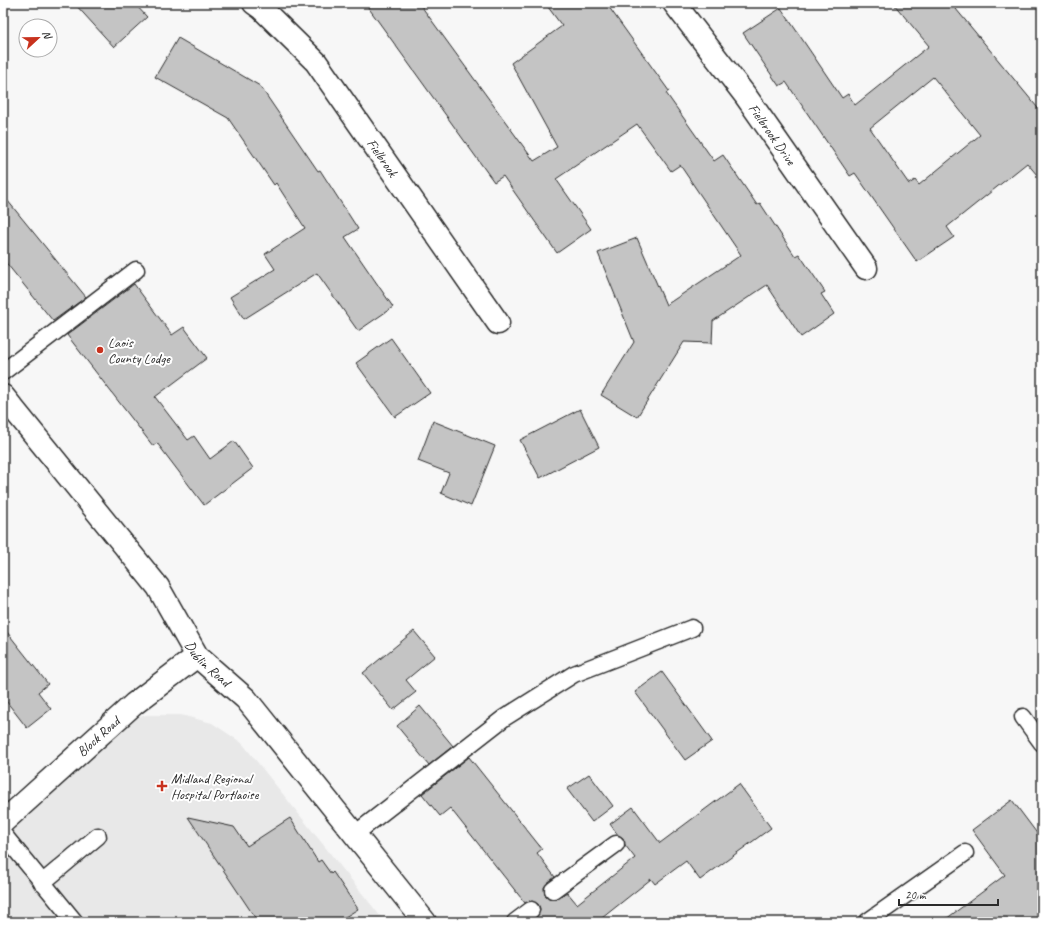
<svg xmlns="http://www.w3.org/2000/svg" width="1045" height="925" font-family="Caveat,sans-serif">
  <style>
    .built { fill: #e8e8e8 }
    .building { fill: #c4c4c4; stroke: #2b2b2b; fill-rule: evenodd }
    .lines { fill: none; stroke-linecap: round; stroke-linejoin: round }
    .service-casing { stroke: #2b2b2b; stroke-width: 19 }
    .minor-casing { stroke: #2b2b2b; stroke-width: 25 }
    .tertiary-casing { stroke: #2b2b2b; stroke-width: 25 }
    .secondary-casing { stroke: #2b2b2b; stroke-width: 25 }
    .service { stroke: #fff; stroke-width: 16 }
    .minor { stroke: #fff; stroke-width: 22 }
    .tertiary { stroke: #fff; stroke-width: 22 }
    .secondary { stroke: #fff; stroke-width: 22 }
    .poi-dot { fill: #c8321e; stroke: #fff; stroke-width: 1.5 }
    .labels { text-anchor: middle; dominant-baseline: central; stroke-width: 4; stroke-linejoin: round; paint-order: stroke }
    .street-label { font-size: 14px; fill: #2b2b2b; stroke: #fff }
    .poi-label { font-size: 14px; fill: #2b2b2b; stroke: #fff; text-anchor: start }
  </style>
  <rect width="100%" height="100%" fill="#f7f7f7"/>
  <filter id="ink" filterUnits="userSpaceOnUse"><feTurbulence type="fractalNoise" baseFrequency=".025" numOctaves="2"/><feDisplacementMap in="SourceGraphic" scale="8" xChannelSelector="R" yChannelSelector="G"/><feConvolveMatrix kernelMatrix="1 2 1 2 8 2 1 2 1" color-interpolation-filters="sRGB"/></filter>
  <g filter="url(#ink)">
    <polygon class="built" points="146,715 181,715 212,723 242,743 385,922 3,922 3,829 111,726"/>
    <g class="building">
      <polygon points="74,3 134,3 147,17 114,47"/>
      <polygon points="365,3 419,3 534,161 557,147 511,63 562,26 545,3 606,3 669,91 666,93 714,161 723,155 757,205 760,203 795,256 799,254 825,292 821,294 834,314 801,337 767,285 713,321 712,343 684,342 637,417 601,395 634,342 598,253 637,238 666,305 741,255 680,165 671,171 637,124 556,179 591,229 557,253 503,176 494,182"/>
      <path d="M 893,3 L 951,3 L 1042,113 L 1042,181 L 1027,163 L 947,227 L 954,237 L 917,262 L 855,173 L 850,176 L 786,82 L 779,86 L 743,33 L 781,8 L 842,98 L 848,94 L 855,105 L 929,46 ZM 933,77 L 980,135 L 919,185 L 915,180 L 909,184 L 870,128 Z"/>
      <polygon points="178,38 260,86 318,171 320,170 358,229 345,237 393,307 358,331 317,273 244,319 230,297 275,269 265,254 305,228 276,183 274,185 228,118 155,77"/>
      <polygon points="3,195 86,297 53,321 3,259"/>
      <polygon points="134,284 172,335 184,327 207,358 155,397 188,440 194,436 210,459 234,441 253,468 204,505 157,443 153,446 67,335"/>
      <polygon points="391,338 430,393 395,417 356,363"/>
      <polygon points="580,409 599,447 540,478 520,440"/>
      <polygon points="433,421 495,446 471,506 441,493 449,473 418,461"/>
      <polygon points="3,627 48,684 38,692 51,709 27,728 3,697"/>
      <polygon points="414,631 435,656 406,680 416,692 393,710 363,673"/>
      <polygon points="662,672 712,741 685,760 635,692"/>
      <polygon points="420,706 453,746 429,765 397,726"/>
      <polygon points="469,757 542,849 537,853 555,877 544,887 545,895 550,899 558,898 567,892 577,904 635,858 625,845 623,838 618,835 610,824 633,807 660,843 739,784 771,828 700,880 686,861 655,884 651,879 597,922 540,922 536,918 540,909 538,904 530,901 525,903 450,808 440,816 422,794"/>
      <polygon points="589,774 613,806 592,822 567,789"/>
      <polygon points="1012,800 1042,840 1042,922 942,922 1005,875 972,830"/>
      <polygon points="188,817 234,827 247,846 290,818 318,862 321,860 331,874 333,872 358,909 337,922 258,922"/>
    </g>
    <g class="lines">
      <defs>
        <g id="service">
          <polyline points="3,372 136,270"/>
          <polyline points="1023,717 1042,743"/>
          <polyline points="3,834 75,922"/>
          <polyline points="355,834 504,718 574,674 692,628"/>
          <polyline points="42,883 98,836"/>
          <polyline points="553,890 616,844"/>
          <polyline points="515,922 531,910"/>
          <polyline points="867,922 965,853"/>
        </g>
        <g id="minor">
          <path id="s1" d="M 254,3 L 261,8 L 316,62 L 498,323"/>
          <path id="s2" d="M 674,3 L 745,95 L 866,268"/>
        </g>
        <g id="tertiary">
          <path id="s3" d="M 3,822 L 134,704 L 197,656"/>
        </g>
        <g id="secondary">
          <path id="s4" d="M 3,396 L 158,587 L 197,656 L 246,699 L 425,922"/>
        </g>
      </defs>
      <use href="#service" class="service-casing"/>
      <use href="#minor" class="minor-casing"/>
      <use href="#tertiary" class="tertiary-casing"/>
      <use href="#secondary" class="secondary-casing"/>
      <use href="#service" class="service"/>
      <use href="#minor" class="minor"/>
      <use href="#tertiary" class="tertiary"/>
      <use href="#secondary" class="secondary"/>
    </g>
  </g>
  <g class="poi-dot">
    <circle cx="100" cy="350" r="4"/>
    <path d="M160 780h4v4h4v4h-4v4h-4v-4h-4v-4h4z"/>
  </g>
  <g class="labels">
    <g class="street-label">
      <text stroke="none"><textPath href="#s2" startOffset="164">Fielbrook Drive</textPath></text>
      <text stroke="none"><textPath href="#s1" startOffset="202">Fielbrook</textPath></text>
      <text stroke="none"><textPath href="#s4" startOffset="338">Dublin Road</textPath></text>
      <text stroke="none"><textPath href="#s3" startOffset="128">Block Road</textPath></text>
    </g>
    <g class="poi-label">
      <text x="108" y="342">Laois<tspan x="108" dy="16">County Lodge</tspan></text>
      <text x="171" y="778">Midland Regional<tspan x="171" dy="16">Hospital Portlaoise</tspan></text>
    </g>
  </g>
  <rect width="1045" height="925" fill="none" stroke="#fff" stroke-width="16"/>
  <rect x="8" y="8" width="1029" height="909" fill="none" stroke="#2b2b2b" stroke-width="1.5" filter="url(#ink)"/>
  <g transform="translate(38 38) rotate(68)"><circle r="19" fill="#ffffff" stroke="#aaaaaa"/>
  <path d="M0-3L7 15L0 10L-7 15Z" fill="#c8321e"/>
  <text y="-6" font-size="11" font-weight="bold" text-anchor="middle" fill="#2b2b2b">N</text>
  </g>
  <path d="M899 899v6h99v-6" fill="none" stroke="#2b2b2b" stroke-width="2"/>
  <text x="905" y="899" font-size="12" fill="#2b2b2b" stroke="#ffffff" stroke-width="3" paint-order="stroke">20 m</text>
</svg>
